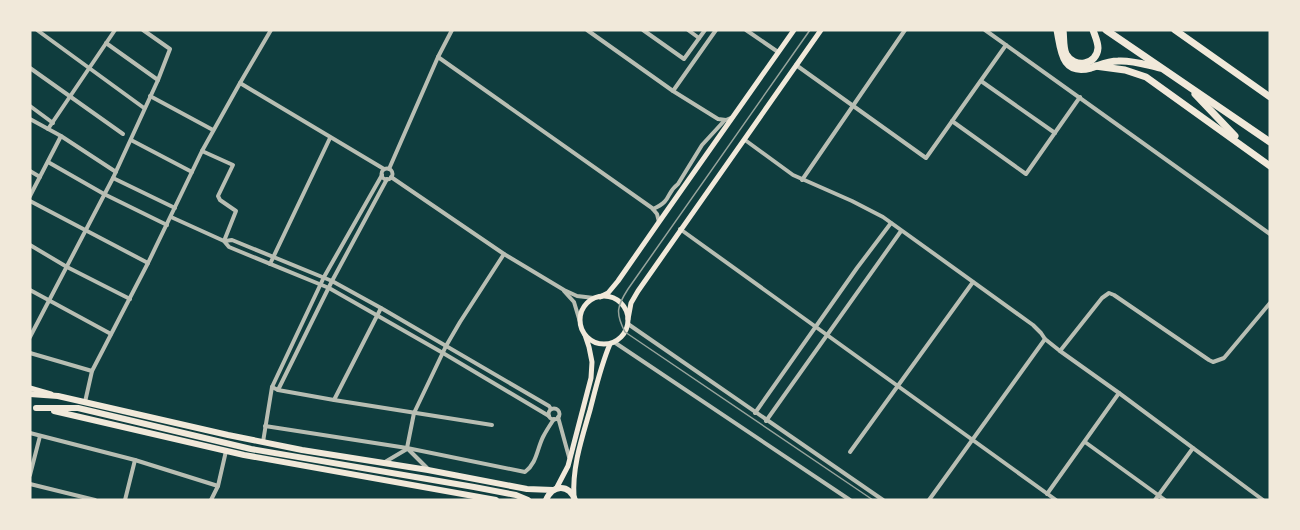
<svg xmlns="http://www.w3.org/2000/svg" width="1300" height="530" font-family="Manrope,sans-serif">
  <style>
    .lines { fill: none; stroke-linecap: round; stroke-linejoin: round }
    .minor { stroke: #b8beb3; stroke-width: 4 }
    .secondary { stroke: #f1e9da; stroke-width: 5 }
    .primary { stroke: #f1e9da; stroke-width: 6 }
    .motorway { stroke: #f1e9da; stroke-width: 7 }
    .tram { stroke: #97a49c; stroke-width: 1.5 }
  </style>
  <rect width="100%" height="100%" fill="#0f3d3e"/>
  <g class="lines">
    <g class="minor">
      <polyline points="37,30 144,108"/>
      <polyline points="587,30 673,91 718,119 726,120 733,117"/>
      <polyline points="643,30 684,59 705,30"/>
      <polyline points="688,30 699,38"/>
      <polyline points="746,30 778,52"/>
      <polyline points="985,30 1270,234"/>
      <polyline points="106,43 158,80"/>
      <polyline points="438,57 652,208 657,214 659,222"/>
      <polyline points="796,65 926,158 1006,45"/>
      <polyline points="30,68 123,134"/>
      <polyline points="981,81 1055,133"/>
      <polyline points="240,83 271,30"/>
      <polyline points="673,91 716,30"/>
      <polyline points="150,96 213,130"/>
      <polyline points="30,106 53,123"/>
      <polyline points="30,119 61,136 116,172"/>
      <polyline points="952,121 1026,174 1080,97"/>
      <polyline points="48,129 115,30"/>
      <polyline points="131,140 192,172"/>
      <polyline points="745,140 793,175 852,201 883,217 1033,325 1041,333 1045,339 1060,351 1119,393 1263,500"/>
      <polyline points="202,151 233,165 218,196 220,200 236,211 224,241"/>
      <polyline points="48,162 104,194 167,225"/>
      <circle cx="387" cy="174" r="5.5"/>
      <polyline points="389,169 438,57 452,30"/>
      <polyline points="30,171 40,177"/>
      <polyline points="391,177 504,254 564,290 577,296 594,298"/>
      <polyline points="113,178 175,208"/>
      <polyline points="802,180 905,30"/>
      <polyline points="30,196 61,136"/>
      <polyline points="30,201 148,263"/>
      <path d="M 653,209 C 673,200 665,194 678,184 L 702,145 L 725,120"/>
      <polyline points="171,217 224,241 229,247 329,288 443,353 549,416"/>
      <polyline points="680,229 1056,500"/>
      <polyline points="225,241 232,240 332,281 381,308 549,406 551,409"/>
      <polyline points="30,245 67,267 130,299"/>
      <polyline points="270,264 330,138"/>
      <polyline points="30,290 111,334"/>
      <polyline points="564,291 574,302 580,322"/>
      <polyline points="628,324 883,500"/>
      <polyline points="30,337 113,178 158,80 170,49 143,30"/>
      <polyline points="614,342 850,500"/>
      <polyline points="1060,351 1102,298 1109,293 1114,295 1209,360 1213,362 1224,358 1270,303"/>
      <polyline points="30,353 92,371"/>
      <polyline points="272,387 278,390 334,400 492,425"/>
      <polyline points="278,390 332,281 387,179"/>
      <polyline points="334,400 381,308"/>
      <polyline points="85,402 92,371 148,263 202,151 240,83 384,169"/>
      <circle cx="554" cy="414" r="5.5"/>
      <polyline points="755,413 857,268 891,223"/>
      <polyline points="558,417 569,457"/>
      <polyline points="766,421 901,231"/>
      <path d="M 265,426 L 407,448 L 525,472 C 537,463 537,449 543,437 C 546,431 550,425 554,419"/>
      <polyline points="30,433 135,460 218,486"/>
      <polyline points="263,442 272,387 324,277 382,175"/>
      <polyline points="1085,442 1165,500"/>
      <polyline points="407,448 414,413 446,346 460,322 504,254"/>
      <polyline points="408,449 428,469"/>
      <polyline points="850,452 973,282"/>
      <polyline points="385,462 407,449"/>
      <polyline points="30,475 40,436"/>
      <polyline points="30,484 95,500"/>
      <polyline points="1047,494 1119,393"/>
      <polyline points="125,500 135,460"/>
      <polyline points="211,500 218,486 226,451"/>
      <polyline points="929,500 1045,339"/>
      <polyline points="1155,500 1193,448"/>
    </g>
    <g class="secondary">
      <circle cx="604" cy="320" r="24"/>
      <polyline points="600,297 608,293 618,281 659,222 794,30"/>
      <polyline points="628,319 631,303 638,291 821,30"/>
      <polyline points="30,388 51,394"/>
      <polyline points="556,489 568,466 591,378 592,362 589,347 585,335"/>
      <path d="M 574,497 C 572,467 582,438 590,410 C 596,387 601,365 610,344"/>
    </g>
    <g class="primary">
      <polyline points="30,394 58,396 228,435 302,450 428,470 527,489 553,490"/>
      <polyline points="36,408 78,408 251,449 474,487 516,495 528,500"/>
      <polyline points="54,411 244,455 496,500"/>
      <path d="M 546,500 C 553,484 569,484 575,500"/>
    </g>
    <g class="motorway">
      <path d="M 1057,30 C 1061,50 1061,76 1091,68 C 1100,65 1108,61 1118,61 C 1133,60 1146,65 1160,68"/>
      <path d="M 1063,30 C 1064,37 1063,47 1066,54 C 1074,69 1097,65 1098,48 C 1098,42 1095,36 1093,30"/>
      <polyline points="1106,30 1270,142"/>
      <polyline points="1175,30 1270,97"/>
      <polyline points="1095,66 1125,70 1146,77 1270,166"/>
      <polyline points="1195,94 1235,136"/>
    </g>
    <path class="tram" d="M 810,30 L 628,289 C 617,306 615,313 625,332 L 873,500"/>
  </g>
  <rect width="1300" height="530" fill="none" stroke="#f1e9da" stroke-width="63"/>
</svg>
